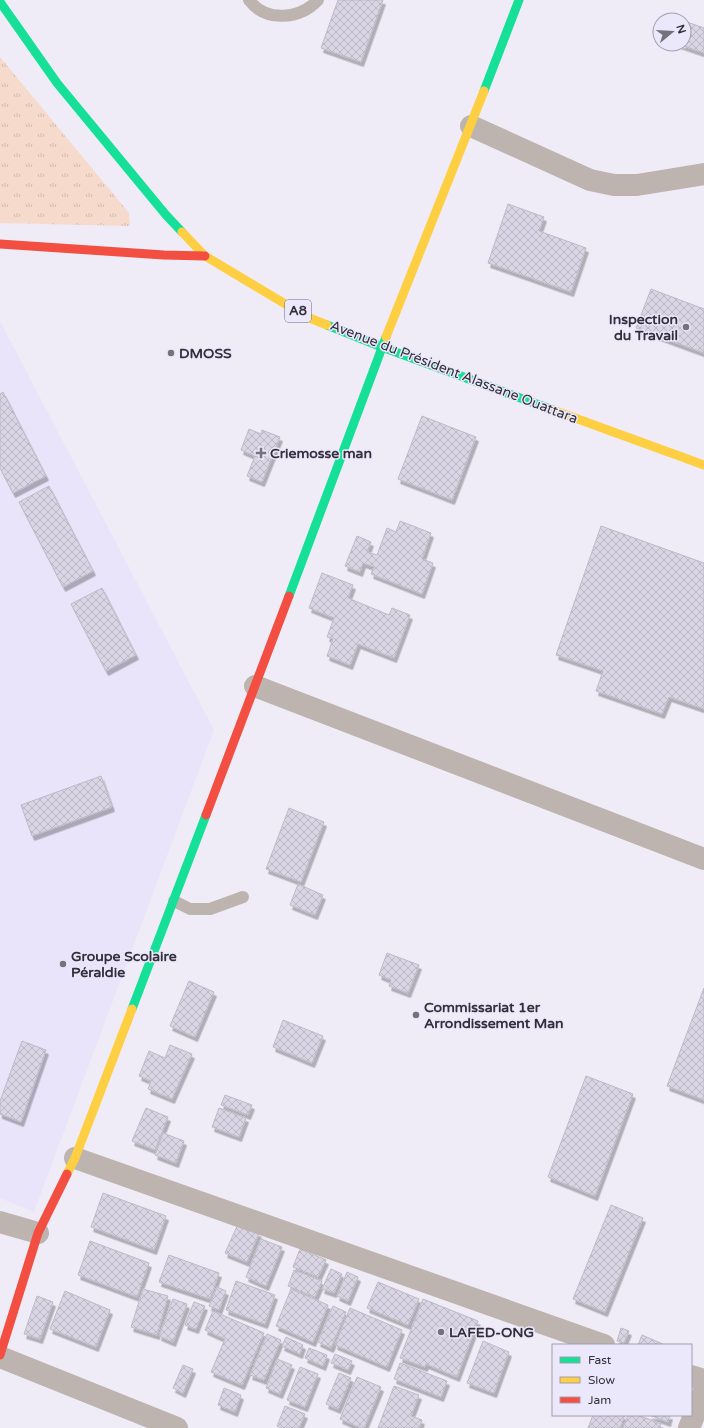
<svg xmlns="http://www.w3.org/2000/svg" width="704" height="1428" font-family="'Varela Round',sans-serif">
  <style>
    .built { fill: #eae4fa }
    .grass { fill: url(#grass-tufts) }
    .building { fill: url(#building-cross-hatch); stroke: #bdbac5; filter: url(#shadow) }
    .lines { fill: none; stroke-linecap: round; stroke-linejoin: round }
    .lane { stroke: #bdb4af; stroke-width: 12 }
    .street { stroke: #bdb4af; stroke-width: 22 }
    .fast { stroke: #16e098; stroke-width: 9 }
    .slow { stroke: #ffcf43; stroke-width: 9 }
    .jam { stroke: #f24e42; stroke-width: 9 }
    .poi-dot { fill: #75727d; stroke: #ece8fb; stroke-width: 1.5 }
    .labels { text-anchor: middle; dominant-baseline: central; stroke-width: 3; stroke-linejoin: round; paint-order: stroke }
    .shield { fill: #ece8fb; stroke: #6a6775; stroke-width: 1 }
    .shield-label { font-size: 13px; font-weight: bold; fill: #33303c }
    .poi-label { font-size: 14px; font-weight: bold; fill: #33303c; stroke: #ece8fb; text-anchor: start }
    .street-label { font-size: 14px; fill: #33303c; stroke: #ece8fb }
  </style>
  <defs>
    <pattern id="grass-tufts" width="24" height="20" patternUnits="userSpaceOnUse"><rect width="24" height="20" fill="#f6dbcc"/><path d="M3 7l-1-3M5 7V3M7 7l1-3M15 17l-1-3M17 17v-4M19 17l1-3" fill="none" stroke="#d3bcb0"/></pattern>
    <pattern id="building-cross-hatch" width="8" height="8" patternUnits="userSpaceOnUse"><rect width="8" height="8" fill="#d9d5e5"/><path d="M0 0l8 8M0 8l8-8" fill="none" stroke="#bbb7c5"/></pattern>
    <filter id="shadow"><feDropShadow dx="2.5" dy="4.5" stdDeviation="0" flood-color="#0004"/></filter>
  </defs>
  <rect width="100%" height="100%" fill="#efecf7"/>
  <polygon class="built" points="0,321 214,730 34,1212 0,1198"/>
  <polygon class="grass" points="0,57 129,213 130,226 0,223"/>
  <g class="building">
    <polygon points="338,0 383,0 361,62 321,48"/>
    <polygon points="684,21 704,28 704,53 678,44 684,44"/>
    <polygon points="508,204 544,217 539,231 586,248 571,292 488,263"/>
    <polygon points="651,289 704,309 704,353 636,328"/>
    <polygon points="3,392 46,476 13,493 0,468 0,394"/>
    <polygon points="422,416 476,437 452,500 398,479"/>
    <polygon points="249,429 261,434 262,430 280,437 262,482 247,476 255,456 241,450"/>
    <polygon points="49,486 93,571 63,587 19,502"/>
    <polygon points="400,521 431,533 422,559 433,563 422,594 371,574 374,567 363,563 360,572 345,566 357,536 371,542 367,552 377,555 387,528 396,532"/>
    <polygon points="601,526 704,563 704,709 669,697 662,714 596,691 603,671 556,655"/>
    <polygon points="322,573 353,585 348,598 389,615 392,608 410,615 394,658 358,644 350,665 327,656 333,639 327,637 334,618 309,608"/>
    <polygon points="102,588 136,655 106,671 71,604"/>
    <polygon points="101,776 112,807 32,836 21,805"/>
    <polygon points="289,808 324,822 301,882 266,869"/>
    <polygon points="298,884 323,895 315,915 290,905"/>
    <polygon points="387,953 419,965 408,993 389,986 391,980 379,975"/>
    <polygon points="189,981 214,992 195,1037 170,1026"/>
    <polygon points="704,988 704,1100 667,1086"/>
    <polygon points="283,1020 323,1036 312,1063 273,1047"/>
    <polygon points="22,1041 46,1050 21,1122 0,1114 0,1101"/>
    <polygon points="170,1045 192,1054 172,1099 148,1089 151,1081 139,1076 149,1051 165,1058"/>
    <polygon points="586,1076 633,1094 595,1196 548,1177"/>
    <polygon points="225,1095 252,1105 248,1115 221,1105"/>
    <polygon points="146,1108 168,1117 155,1150 132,1141"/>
    <polygon points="219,1108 246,1118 239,1137 212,1127"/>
    <polygon points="163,1133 184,1141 176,1163 155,1155"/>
    <polygon points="103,1193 166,1216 154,1250 91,1227"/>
    <polygon points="611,1205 643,1218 605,1312 573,1299"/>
    <polygon points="238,1224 259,1233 247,1262 225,1253"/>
    <polygon points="261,1239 282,1247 266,1286 246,1277"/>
    <polygon points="90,1241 149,1263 137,1297 78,1275"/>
    <polygon points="300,1249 326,1260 318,1277 293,1267"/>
    <polygon points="169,1255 219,1273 210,1299 159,1282"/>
    <polygon points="331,1269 342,1274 334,1293 322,1289"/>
    <polygon points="294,1270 322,1281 315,1297 288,1286"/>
    <polygon points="347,1272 358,1277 348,1301 337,1296"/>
    <polygon points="236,1281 275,1295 265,1324 226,1310"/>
    <polygon points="378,1282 419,1299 408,1325 367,1308"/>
    <polygon points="217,1287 226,1291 219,1310 209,1306"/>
    <polygon points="143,1289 168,1296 157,1335 131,1327"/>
    <polygon points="291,1289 328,1305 313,1342 276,1326"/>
    <polygon points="65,1291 110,1310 96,1347 50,1329"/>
    <polygon points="37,1296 53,1302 40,1339 24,1334"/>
    <polygon points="173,1299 187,1304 173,1342 159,1336"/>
    <polygon points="423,1299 478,1321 457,1377 426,1364 425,1367 400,1358"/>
    <polygon points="194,1302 205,1306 196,1329 185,1325"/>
    <polygon points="333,1306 346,1312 331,1348 318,1342"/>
    <polygon points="350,1308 402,1330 387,1367 335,1345"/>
    <polygon points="213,1311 264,1333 242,1385 211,1372 225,1339 205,1330"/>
    <polygon points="621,1328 629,1331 624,1343 617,1341"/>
    <polygon points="267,1334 281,1340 264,1380 250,1375"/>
    <polygon points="642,1335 663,1344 663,1345 638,1345"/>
    <polygon points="286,1337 303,1345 300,1354 282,1346"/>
    <polygon points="483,1341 509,1352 494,1393 467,1383"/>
    <polygon points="309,1348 327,1355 323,1366 305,1358"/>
    <polygon points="335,1354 352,1361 348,1370 331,1363"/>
    <polygon points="277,1359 292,1365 280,1394 266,1388"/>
    <polygon points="400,1363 447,1381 441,1397 394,1379"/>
    <polygon points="183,1365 193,1369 183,1393 173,1388"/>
    <polygon points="300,1367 318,1374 305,1407 287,1400"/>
    <polygon points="339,1373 351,1378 338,1409 326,1404"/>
    <polygon points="357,1377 381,1387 364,1428 361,1428 340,1419"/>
    <polygon points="394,1386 419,1395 411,1416 422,1420 419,1428 378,1428"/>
    <polygon points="224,1388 241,1395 235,1412 218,1405"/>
    <polygon points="285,1406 305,1414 299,1428 281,1428 277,1426"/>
    <polygon points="593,1415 625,1415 620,1428 588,1428"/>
    <polygon points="628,1415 638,1415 661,1424 659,1428 623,1428"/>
    <polygon points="649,1415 670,1415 668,1422"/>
  </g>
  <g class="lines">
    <g class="lane">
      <path d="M 249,0 C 266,23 300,19 318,0"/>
      <polyline points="174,901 190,909 210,909 243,897"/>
    </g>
    <g class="street">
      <polyline points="471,126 590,180 614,185 637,185 704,174"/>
      <polyline points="255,686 704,859"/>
      <polyline points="75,1158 604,1345"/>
      <polyline points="0,1222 38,1233"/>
      <polyline points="0,1357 177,1428"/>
      <polyline points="691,1376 704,1380"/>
      <polyline points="689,1428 704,1391"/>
    </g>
    <g class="fast">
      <polyline points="0,2 57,83 166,215 182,232"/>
      <polyline points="484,91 519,0"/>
      <polyline points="327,325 382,347 553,410"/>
      <polyline points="289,596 386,337"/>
      <polyline points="132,1009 206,815"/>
    </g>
    <g class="slow">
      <polyline points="182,232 205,256 307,317 327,325"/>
      <polyline points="386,337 484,91"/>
      <polyline points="553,410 704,465"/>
      <polyline points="67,1174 75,1158 132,1009"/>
    </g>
    <g class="jam">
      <polyline points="0,244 164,255 205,256"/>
      <polyline points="206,815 289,596"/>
      <polyline points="0,1355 38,1233 67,1174"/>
    </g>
  </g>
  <g class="poi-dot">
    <circle cx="686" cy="327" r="4"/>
    <circle cx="171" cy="353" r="4"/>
    <path d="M259 447h4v4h4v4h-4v4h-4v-4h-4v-4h4z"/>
    <circle cx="63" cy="964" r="4"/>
    <circle cx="416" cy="1015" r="4"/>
    <circle cx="441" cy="1332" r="4"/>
  </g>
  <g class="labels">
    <rect class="shield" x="285" y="300" width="26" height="22" rx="3"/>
    <g class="shield-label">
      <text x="298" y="311">A8</text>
    </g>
    <g class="poi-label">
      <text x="678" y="319" text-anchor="end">Inspection<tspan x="678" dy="16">du Travail</tspan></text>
      <text x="179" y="353">DMOSS</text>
      <text x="270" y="453">Criemosse man</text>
      <text x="71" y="956">Groupe Scolaire<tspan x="71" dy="16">Péraldie</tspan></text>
      <text x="424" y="1007">Commissariat 1er<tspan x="424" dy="16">Arrondissement Man</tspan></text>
      <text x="449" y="1332">LAFED-ONG</text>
    </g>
    <g class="street-label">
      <text transform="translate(454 372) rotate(21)">Avenue du Président Alassane Ouattara</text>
    </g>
  </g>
  <rect x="552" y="1344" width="140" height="72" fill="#ece8fb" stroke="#a29eaf"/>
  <rect x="560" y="1357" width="20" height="6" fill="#16e098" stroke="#a29eaf"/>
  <text x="588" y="1364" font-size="12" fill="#33303c">Fast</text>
  <rect x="560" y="1377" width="20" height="6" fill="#ffcf43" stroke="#a29eaf"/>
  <text x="588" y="1384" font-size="12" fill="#33303c">Slow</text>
  <rect x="560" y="1397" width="20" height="6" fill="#f24e42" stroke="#a29eaf"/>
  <text x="588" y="1404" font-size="12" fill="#33303c">Jam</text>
  <g transform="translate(672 32) rotate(72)"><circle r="19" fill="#ece8fb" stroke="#a29eaf"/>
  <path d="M0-3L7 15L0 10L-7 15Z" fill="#75727d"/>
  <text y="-6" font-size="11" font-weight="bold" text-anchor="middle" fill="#33303c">N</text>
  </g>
</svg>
